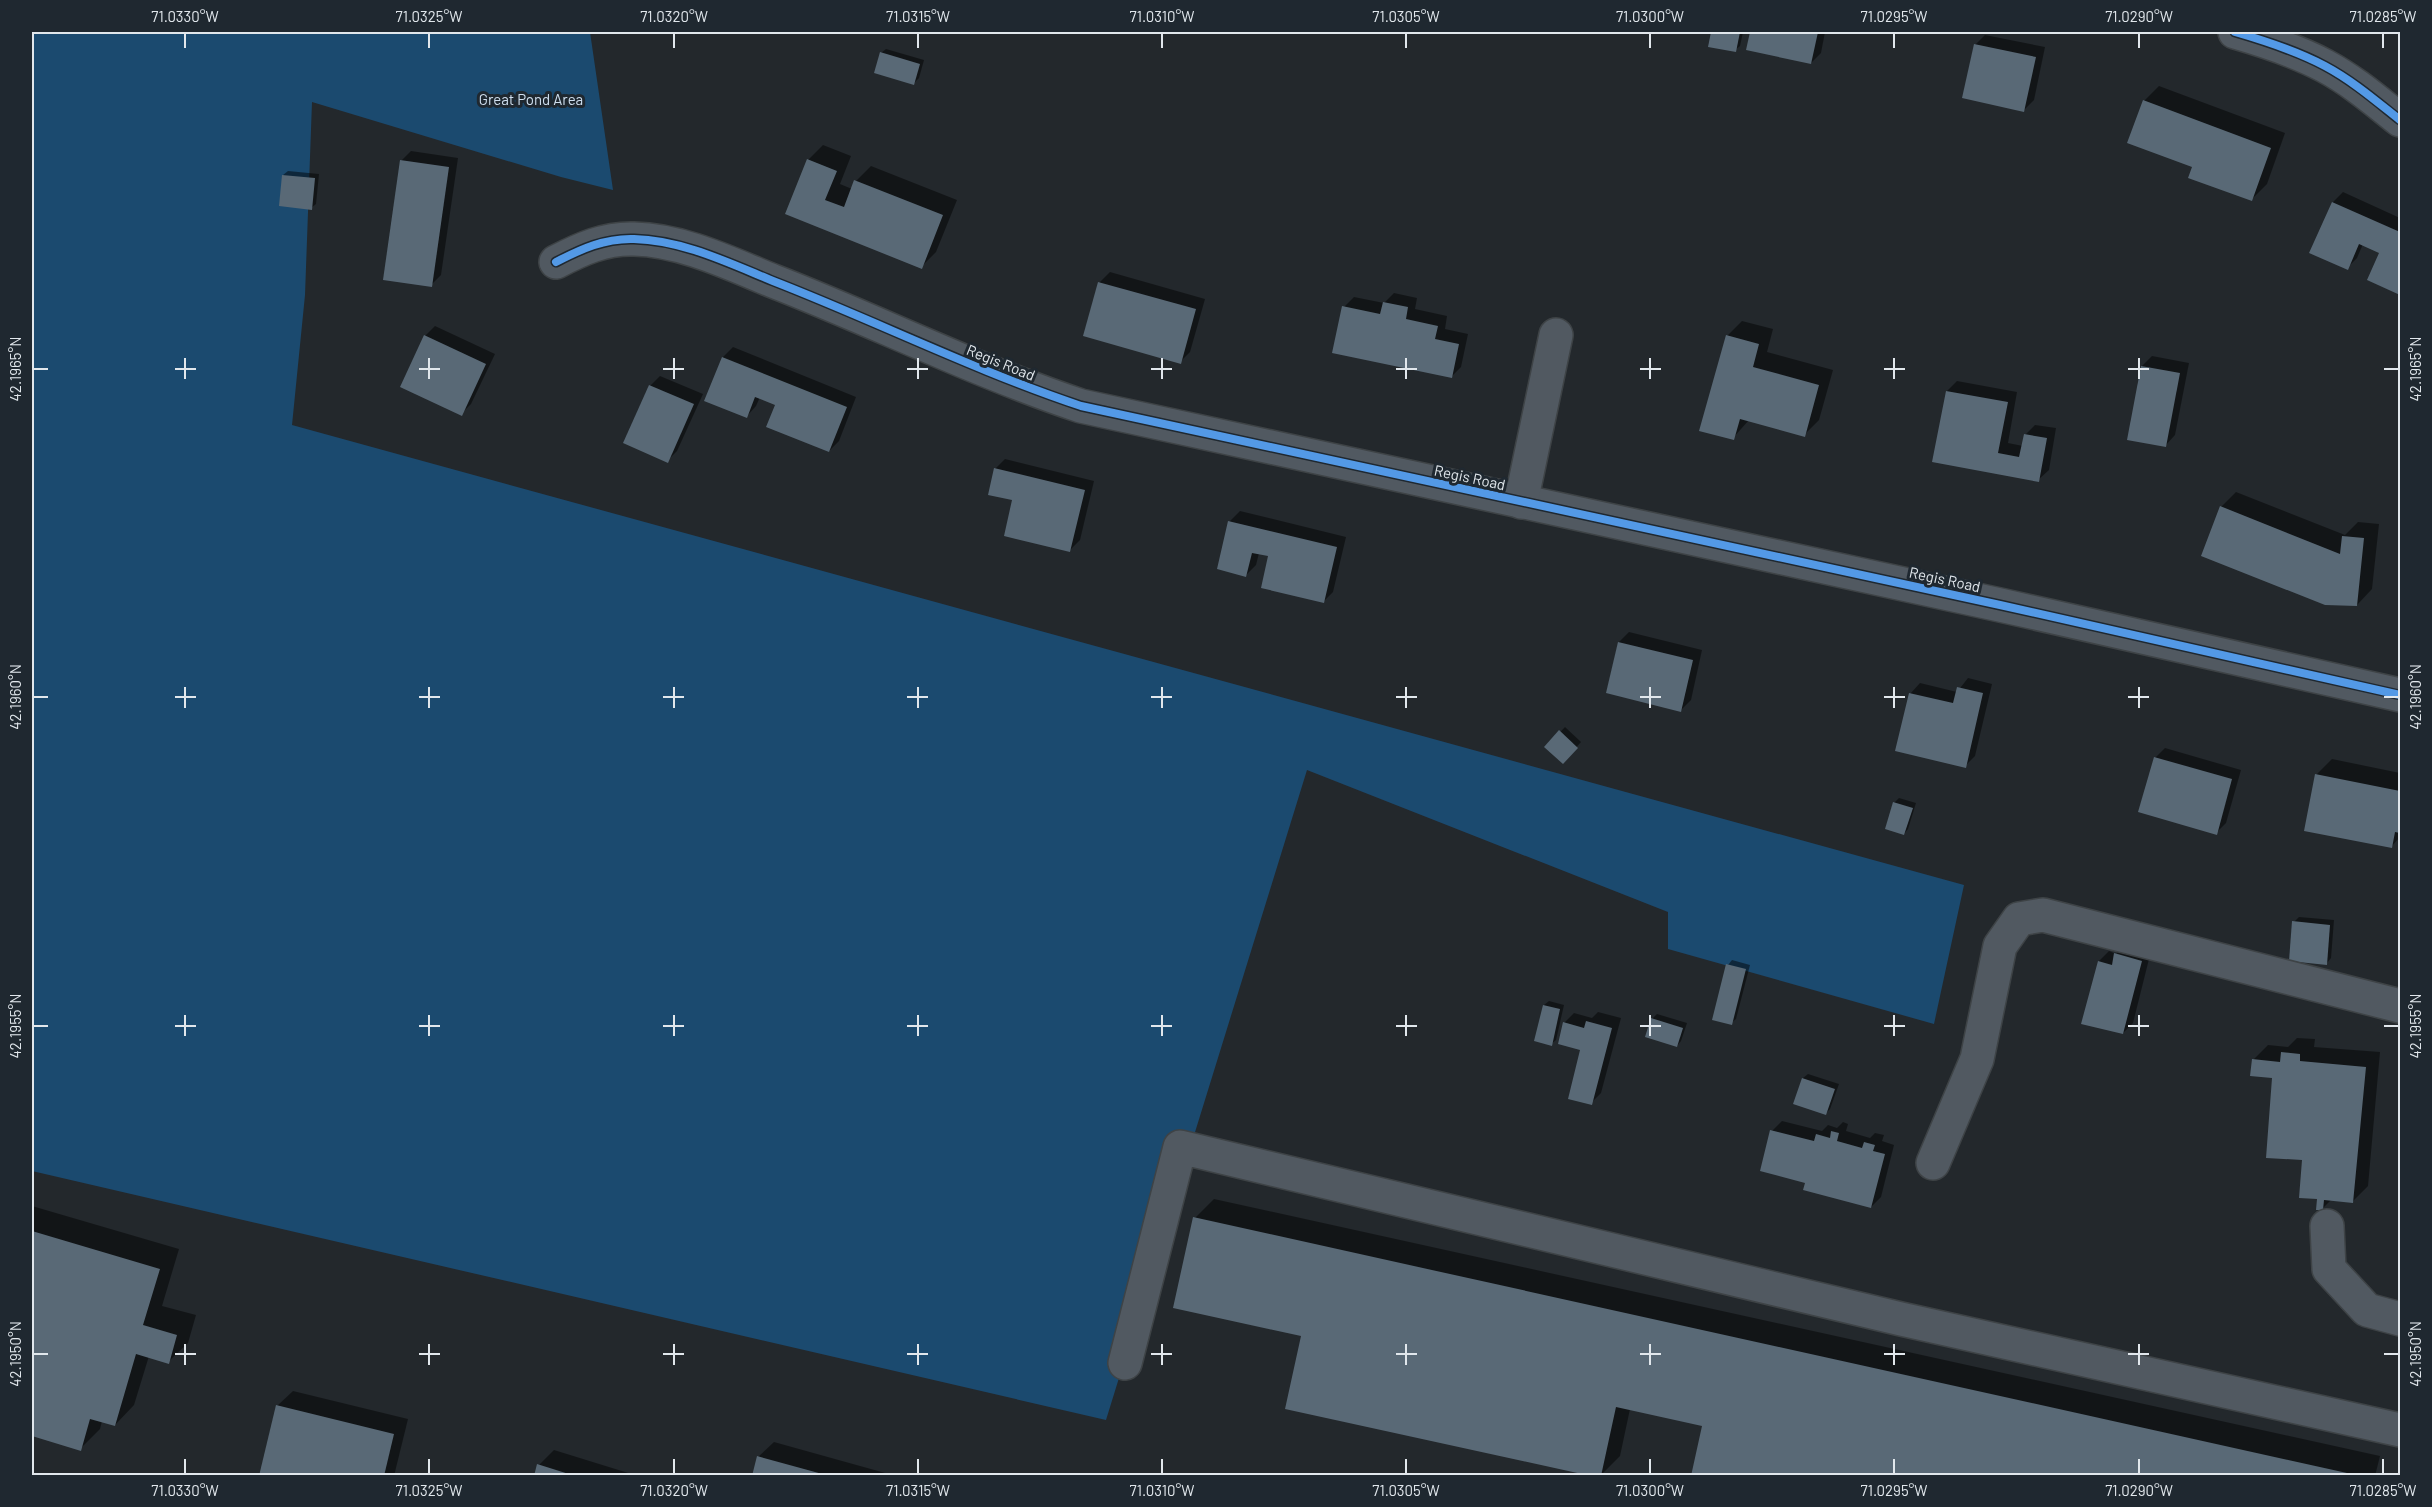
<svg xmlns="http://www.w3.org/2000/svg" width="2432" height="1507" font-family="Barlow,sans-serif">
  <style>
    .forest { fill: #1b4a6f }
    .shadow { fill: #0007 }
    .building { fill: #596976 }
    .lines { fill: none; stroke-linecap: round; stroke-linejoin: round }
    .minor-casing { stroke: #3e4346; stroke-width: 36 }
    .minor { stroke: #515961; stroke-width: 33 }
    .cycleway-casing { stroke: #1f2830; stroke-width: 11 }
    .cycleway { stroke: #5399e6; stroke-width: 8 }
    .ticks { fill: none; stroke: #e1e7ec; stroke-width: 2 }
    .labels { text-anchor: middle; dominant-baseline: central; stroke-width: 6; stroke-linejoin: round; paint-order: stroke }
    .park-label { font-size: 15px; fill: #cfdfef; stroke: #1f2830 }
    .street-label { font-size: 15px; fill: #e1e7ec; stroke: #1f2830 }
    .neatline { fill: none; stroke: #e1e7ec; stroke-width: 2 }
    .ticks-label { font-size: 15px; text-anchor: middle; fill: #e1e7ec }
  </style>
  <rect width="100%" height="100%" fill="#23282c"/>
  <polygon class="forest" points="32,32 590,32 613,190 561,177 312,102 305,295 292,425 1964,885 1934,1024 1668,949 1668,912 1307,770 1106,1420 32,1171"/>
  <g class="shadow">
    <polygon points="1713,32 1743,32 1740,46 1735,50 1710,45"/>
    <polygon points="1752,32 1825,32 1821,53 1811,63 1748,49"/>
    <polygon points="1985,35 2045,47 2034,100 2024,110 1975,45"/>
    <polygon points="886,49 924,60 919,78 914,83 881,53"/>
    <polygon points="2159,86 2285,133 2267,184 2252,199 2194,166 2144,101"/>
    <polygon points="823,145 851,156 840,184 852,189 856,181 871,166 957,200 936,252 921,267 787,213 808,160"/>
    <polygon points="411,151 458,158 441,275 431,285 401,161"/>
    <polygon points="288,171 319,174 316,204 311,208 283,175"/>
    <polygon points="2343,192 2400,218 2400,293 2369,279 2381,252 2363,244 2357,258 2347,268 2311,252 2333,202"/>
    <polygon points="1110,272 1205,299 1190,352 1180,362 1085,335 1100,282"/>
    <polygon points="1394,293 1417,298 1415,309 1447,316 1445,329 1468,334 1461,367 1451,377 1344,307 1354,297 1384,303"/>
    <polygon points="1742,321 1773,329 1767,352 1833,370 1819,420 1804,435 1749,420 1733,438 1727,336"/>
    <polygon points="435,326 495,354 471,404 461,414 425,336"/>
    <polygon points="733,347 856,397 839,441 829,451 777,404 760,397 756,406 747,416 706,400 723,357"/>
    <polygon points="2152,356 2189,363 2175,435 2165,446 2142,366"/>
    <polygon points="660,376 703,394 677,451 667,461 650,386"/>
    <polygon points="1957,381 2017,392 2008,443 2023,446 2025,435 2035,425 2056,428 2049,470 2038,480 1934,461 1947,391"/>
    <polygon points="1005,459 1094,481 1080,540 1070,550 1014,499 995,469"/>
    <polygon points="2236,492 2345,535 2358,522 2379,524 2372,589 2357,605 2221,507"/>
    <polygon points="1240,511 1346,537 1333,592 1323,602 1270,555 1259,553 1256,565 1246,575 1230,521"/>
    <polygon points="1629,632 1702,650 1691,700 1681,710 1608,692 1619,642"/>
    <polygon points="1968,678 1992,684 1975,756 1965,766 1910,694 1920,683 1957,692"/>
    <polygon points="1565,727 1581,742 1563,762 1546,747"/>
    <polygon points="2165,748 2241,770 2226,823 2216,833 2155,758"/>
    <polygon points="2332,759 2400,773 2400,837 2391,847 2305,829 2317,774"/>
    <polygon points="1899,798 1916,803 1908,829 1904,834 1894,803"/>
    <polygon points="2299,917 2334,920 2331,958 2327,963 2294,922"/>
    <polygon points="2126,944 2151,951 2133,1023 2123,1033 2099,961 2109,951 2116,954"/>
    <polygon points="1732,960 1750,965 1736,1019 1731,1023 1728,965"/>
    <polygon points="1549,1001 1564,1005 1556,1040 1551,1044 1544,1005"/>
    <polygon points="1598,1012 1621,1018 1601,1093 1591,1103 1582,1049 1564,1023 1574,1013 1592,1018"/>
    <polygon points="1657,1014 1687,1023 1681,1041 1677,1046 1652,1019"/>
    <polygon points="2297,1038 2315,1039 2314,1047 2380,1052 2368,1186 2353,1201 2331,1200 2323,1208 2274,1077 2253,1060 2268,1045 2288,1047"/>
    <polygon points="1808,1074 1839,1084 1830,1109 1826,1113 1795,1103 1803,1078"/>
    <polygon points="1782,1121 1822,1131 1828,1125 1837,1128 1843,1122 1848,1124 1846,1131 1870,1138 1875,1133 1884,1135 1882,1141 1894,1145 1881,1197 1871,1207 1807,1182 1772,1131"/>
    <polygon points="1214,1199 2380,1456 2375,1476 1692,1476 1703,1425 1630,1409 1620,1456 1600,1476 1302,1335 1195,1218"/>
    <polygon points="32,1206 179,1249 162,1306 196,1315 188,1343 168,1362 149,1356 134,1405 115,1425 102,1421 100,1429 80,1449 32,1434"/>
    <polygon points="293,1391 408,1419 394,1476 260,1476 277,1406"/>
    <polygon points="774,1442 896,1476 753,1476 758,1457"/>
    <polygon points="554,1450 638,1476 536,1476 539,1465"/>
  </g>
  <g class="building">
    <polygon points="1711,32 1740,32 1736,52 1708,47"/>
    <polygon points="1750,32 1818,32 1811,64 1746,50"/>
    <polygon points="1974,44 2036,57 2024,112 1962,98"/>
    <polygon points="880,52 920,64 914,85 874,73"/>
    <polygon points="2143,100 2271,148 2252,201 2188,178 2192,167 2127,143"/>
    <polygon points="807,159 837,171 825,200 844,207 854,180 943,215 922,269 785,214"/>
    <polygon points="400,160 449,167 432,287 383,280"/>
    <polygon points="282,175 315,178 312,210 279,206"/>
    <polygon points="2332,202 2400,232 2400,295 2367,280 2379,253 2359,244 2348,270 2309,253"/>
    <polygon points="1098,282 1196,309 1181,364 1083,336"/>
    <polygon points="1383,302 1408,307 1406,319 1438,326 1435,339 1459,344 1452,378 1332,353 1342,306 1380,314"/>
    <polygon points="424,335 486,364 462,416 400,387"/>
    <polygon points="1726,335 1759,344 1753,367 1819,385 1805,437 1740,419 1734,440 1699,431"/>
    <polygon points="722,357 847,407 829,452 766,427 775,405 755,397 747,418 704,401"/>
    <polygon points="2141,366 2180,373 2166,447 2127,440"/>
    <polygon points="649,385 694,404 668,463 623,443"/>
    <polygon points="1946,391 2008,402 1998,453 2019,457 2024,434 2047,438 2039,482 1932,462"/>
    <polygon points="994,468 1085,490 1070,552 1004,536 1012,500 988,495"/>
    <polygon points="2220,506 2340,554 2342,536 2364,538 2357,606 2325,605 2201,556"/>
    <polygon points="1228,521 1337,547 1324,603 1261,588 1268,556 1252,553 1246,577 1217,569"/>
    <polygon points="1618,642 1693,660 1681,712 1606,693"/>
    <polygon points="1957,687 1983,693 1966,768 1895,751 1909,693 1953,703"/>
    <polygon points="1559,730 1578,748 1563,764 1544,747"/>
    <polygon points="2154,757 2232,779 2217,835 2138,812"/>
    <polygon points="2315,774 2400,791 2400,833 2395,832 2392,848 2304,831"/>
    <polygon points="1893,802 1913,808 1904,835 1885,829"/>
    <polygon points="2292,921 2330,925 2327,965 2289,961"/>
    <polygon points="2114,953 2142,961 2123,1034 2081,1024 2098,961 2112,965"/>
    <polygon points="1726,964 1746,969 1732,1025 1712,1020"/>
    <polygon points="1543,1005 1560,1009 1552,1046 1534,1041"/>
    <polygon points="1651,1018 1683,1028 1677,1047 1645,1037"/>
    <polygon points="1586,1021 1612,1028 1592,1105 1568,1099 1580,1050 1558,1044 1563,1022 1584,1028"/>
    <polygon points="2281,1052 2300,1054 2300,1061 2366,1067 2353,1203 2324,1200 2323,1210 2316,1210 2317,1199 2299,1198 2302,1160 2266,1158 2272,1078 2250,1076 2252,1059 2280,1062"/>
    <polygon points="1802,1078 1835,1089 1826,1115 1793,1104"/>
    <polygon points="1770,1130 1814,1141 1816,1134 1830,1138 1831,1131 1839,1133 1837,1141 1862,1148 1864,1142 1875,1145 1873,1151 1885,1154 1871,1208 1803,1190 1805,1183 1760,1171"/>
    <polygon points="1193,1217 2356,1475 2356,1476 1691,1476 1702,1426 1616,1407 1601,1476 1591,1476 1285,1409 1301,1336 1173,1308"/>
    <polygon points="32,1231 160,1269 143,1325 177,1335 169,1364 136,1354 115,1426 90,1419 81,1451 32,1436"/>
    <polygon points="276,1405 394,1434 384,1476 259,1476"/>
    <polygon points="757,1456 826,1475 826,1476 752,1476"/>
    <polygon points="537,1464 572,1475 572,1476 534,1476"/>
  </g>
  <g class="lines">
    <defs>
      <g id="minor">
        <path d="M 2235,32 C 2266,41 2297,51 2325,66 C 2353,81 2376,101 2400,120"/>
        <path d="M 556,262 C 581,249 605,238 634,239 C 682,240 729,263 773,281 C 876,321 976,371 1081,406 L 2000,605 L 2400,695"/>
        <polyline points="1521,502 1556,335"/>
        <polyline points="1933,1163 1977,1059 2000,946 2019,919 2043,915 2400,1006"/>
        <polyline points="2327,1226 2329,1269 2367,1310 2400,1319"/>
        <polyline points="1125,1363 1180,1147 1901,1319 2400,1430"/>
      </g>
    </defs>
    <use href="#minor" class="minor-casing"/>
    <use href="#minor" class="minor"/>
    <defs>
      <g id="cycleway">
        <path d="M 2235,32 C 2266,41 2297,51 2325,66 C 2353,81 2376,101 2400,120"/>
        <path d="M 556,262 C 581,249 605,238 634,239 C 682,240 729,263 773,281 C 876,321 976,371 1081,406 L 2000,605 L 2400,695"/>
      </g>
    </defs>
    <use href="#cycleway" class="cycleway-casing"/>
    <use href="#cycleway" class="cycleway"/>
  </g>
  <path class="ticks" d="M 185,33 L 185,48M 429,33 L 429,48M 674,33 L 674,48M 918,33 L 918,48M 1162,33 L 1162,48M 1406,33 L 1406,48M 1650,33 L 1650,48M 1894,33 L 1894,48M 2139,33 L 2139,48M 2383,33 L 2383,48M 185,358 L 185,379M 429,358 L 429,379M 674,358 L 674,379M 918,358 L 918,379M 1162,358 L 1162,379M 1406,358 L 1406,379M 1650,358 L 1650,379M 1894,358 L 1894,379M 2139,358 L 2139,379M 33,369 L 48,369M 175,369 L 196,369M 419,369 L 440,369M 663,369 L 684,369M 907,369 L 928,369M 1151,369 L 1172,369M 1396,369 L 1417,369M 1640,369 L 1661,369M 1884,369 L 1905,369M 2128,369 L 2149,369M 2384,369 L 2399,369M 185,687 L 185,708M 429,687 L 429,708M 674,687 L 674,708M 918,687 L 918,708M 1162,687 L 1162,708M 1406,687 L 1406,708M 1650,687 L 1650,708M 1894,687 L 1894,708M 2139,687 L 2139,708M 33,697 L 48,697M 175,697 L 196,697M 419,697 L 440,697M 663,697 L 684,697M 907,697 L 928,697M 1151,697 L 1172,697M 1396,697 L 1417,697M 1640,697 L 1661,697M 1884,697 L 1905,697M 2128,697 L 2149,697M 2384,697 L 2399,697M 185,1015 L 185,1036M 429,1015 L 429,1036M 674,1015 L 674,1036M 918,1015 L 918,1036M 1162,1015 L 1162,1036M 1406,1015 L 1406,1036M 1650,1015 L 1650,1036M 1894,1015 L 1894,1036M 2139,1015 L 2139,1036M 33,1026 L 48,1026M 175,1026 L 196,1026M 419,1026 L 440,1026M 663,1026 L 684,1026M 907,1026 L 928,1026M 1151,1026 L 1172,1026M 1396,1026 L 1417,1026M 1640,1026 L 1661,1026M 1884,1026 L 1905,1026M 2128,1026 L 2149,1026M 2384,1026 L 2399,1026M 185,1344 L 185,1365M 429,1344 L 429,1365M 674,1344 L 674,1365M 918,1344 L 918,1365M 1162,1344 L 1162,1365M 1406,1344 L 1406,1365M 1650,1344 L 1650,1365M 1894,1344 L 1894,1365M 2139,1344 L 2139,1365M 33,1354 L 48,1354M 175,1354 L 196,1354M 419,1354 L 440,1354M 663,1354 L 684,1354M 907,1354 L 928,1354M 1151,1354 L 1172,1354M 1396,1354 L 1417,1354M 1640,1354 L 1661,1354M 1884,1354 L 1905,1354M 2128,1354 L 2149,1354M 2384,1354 L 2399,1354M 185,1459 L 185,1474M 429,1459 L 429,1474M 674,1459 L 674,1474M 918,1459 L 918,1474M 1162,1459 L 1162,1474M 1406,1459 L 1406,1474M 1650,1459 L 1650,1474M 1894,1459 L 1894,1474M 2139,1459 L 2139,1474M 2383,1459 L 2383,1474"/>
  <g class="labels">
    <g class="park-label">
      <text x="531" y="99">Great Pond Area</text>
    </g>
    <g class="street-label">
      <text transform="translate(1001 362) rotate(22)">Regis Road</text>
      <text transform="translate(1470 477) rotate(12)">Regis Road</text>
      <text transform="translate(1945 579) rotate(12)">Regis Road</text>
    </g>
  </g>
  <rect width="2432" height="1507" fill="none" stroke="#1f2830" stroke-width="66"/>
  <rect x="33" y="33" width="2366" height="1441" class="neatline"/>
  <g class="ticks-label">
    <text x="185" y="22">71.0330°W</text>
    <text x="429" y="22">71.0325°W</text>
    <text x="674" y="22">71.0320°W</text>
    <text x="918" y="22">71.0315°W</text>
    <text x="1162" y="22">71.0310°W</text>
    <text x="1406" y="22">71.0305°W</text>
    <text x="1650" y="22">71.0300°W</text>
    <text x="1894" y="22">71.0295°W</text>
    <text x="2139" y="22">71.0290°W</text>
    <text x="2383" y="22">71.0285°W</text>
    <text transform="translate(16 369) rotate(-90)" y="5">42.1965°N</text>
    <text transform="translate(2416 369) rotate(-90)" y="5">42.1965°N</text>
    <text transform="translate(16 697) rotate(-90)" y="5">42.1960°N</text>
    <text transform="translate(2416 697) rotate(-90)" y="5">42.1960°N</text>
    <text transform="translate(16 1026) rotate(-90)" y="5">42.1955°N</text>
    <text transform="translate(2416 1026) rotate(-90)" y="5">42.1955°N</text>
    <text transform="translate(16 1354) rotate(-90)" y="5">42.1950°N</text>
    <text transform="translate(2416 1354) rotate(-90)" y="5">42.1950°N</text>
    <text x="185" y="1496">71.0330°W</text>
    <text x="429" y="1496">71.0325°W</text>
    <text x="674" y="1496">71.0320°W</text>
    <text x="918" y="1496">71.0315°W</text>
    <text x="1162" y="1496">71.0310°W</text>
    <text x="1406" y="1496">71.0305°W</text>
    <text x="1650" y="1496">71.0300°W</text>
    <text x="1894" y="1496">71.0295°W</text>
    <text x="2139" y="1496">71.0290°W</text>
    <text x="2383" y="1496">71.0285°W</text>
  </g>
</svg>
